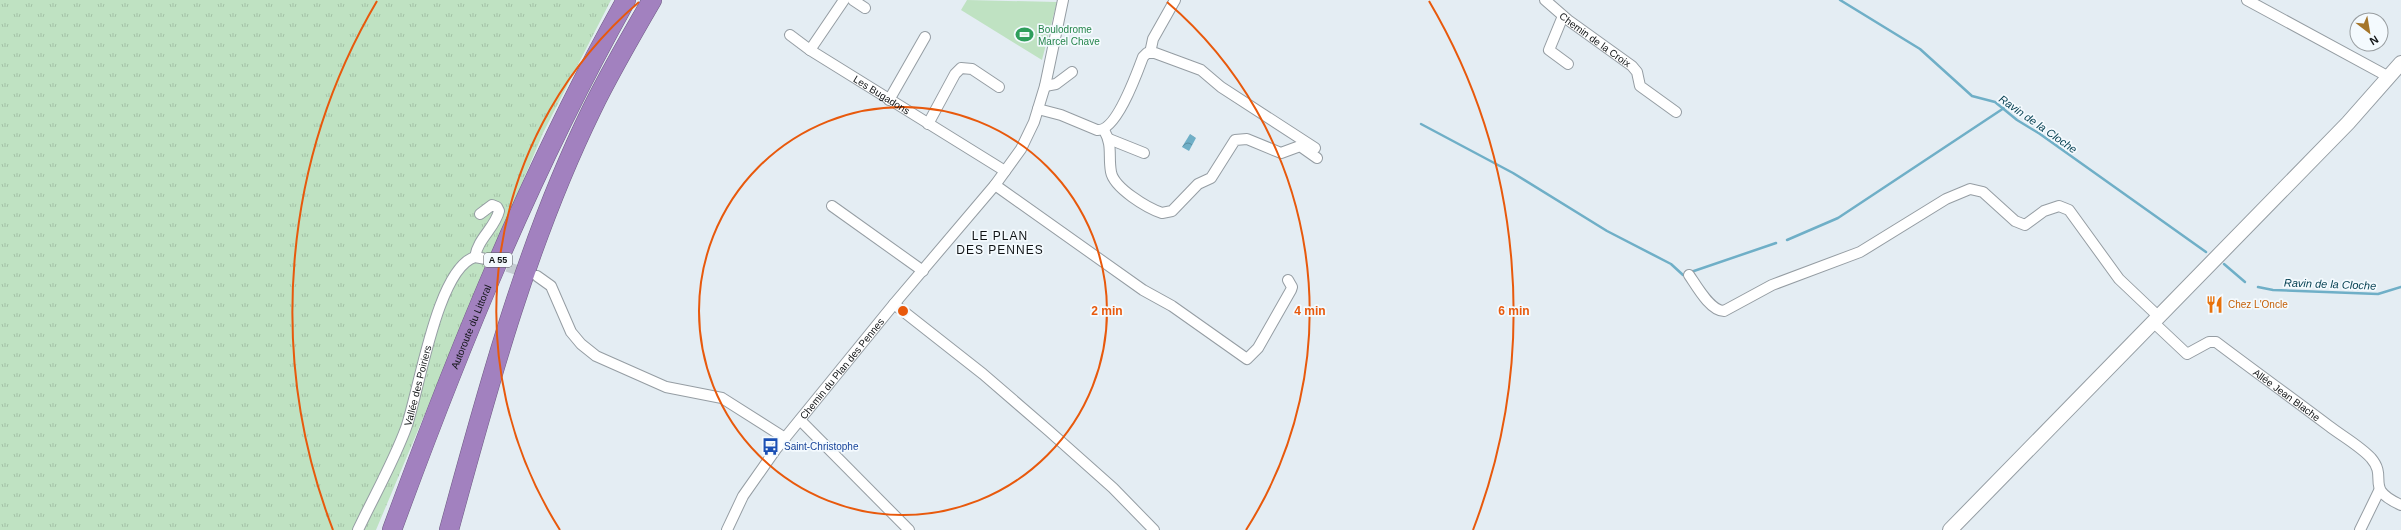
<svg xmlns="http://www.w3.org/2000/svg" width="2401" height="530" font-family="Helvetica,sans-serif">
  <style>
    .grass { fill: url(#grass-tufts) }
    .park { fill: #bfe2c2 }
    .water { fill: url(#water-waves) }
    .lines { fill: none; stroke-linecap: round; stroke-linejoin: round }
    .stream { stroke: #6fafc7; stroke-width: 2.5 }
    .minor-tunnel { stroke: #c4ccd2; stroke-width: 10; stroke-dasharray: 10 5; stroke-linecap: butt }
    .minor-casing { stroke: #959da3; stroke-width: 12 }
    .secondary-casing { stroke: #959da3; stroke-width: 16 }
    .motorway-casing { stroke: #6f5b84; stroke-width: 20 }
    .minor { stroke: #fff; stroke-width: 10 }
    .secondary { stroke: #fff; stroke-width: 14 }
    .motorway { stroke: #a281bf; stroke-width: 19 }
    .ring { fill: none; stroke: #e8590c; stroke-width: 2 }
    .labels { text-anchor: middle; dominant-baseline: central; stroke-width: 3.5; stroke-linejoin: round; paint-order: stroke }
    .shield { fill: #f4fafe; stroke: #55595c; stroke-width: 1 }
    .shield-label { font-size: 9px; font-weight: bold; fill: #111416 }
    .leisure-label { font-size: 10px; fill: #27864d; stroke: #f4fafe; text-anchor: start }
    .street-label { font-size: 10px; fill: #111416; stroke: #f4fafe }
    .food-label { font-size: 10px; fill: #c56008; stroke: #f4fafe; text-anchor: start }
    .transit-label { font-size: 10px; fill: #164399; stroke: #f4fafe; text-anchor: start }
    .water-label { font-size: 11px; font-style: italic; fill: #033e50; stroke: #f4fafe }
    .quarter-label { font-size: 12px; letter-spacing: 1px; fill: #111416; stroke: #f4fafe }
    .centre { fill: #e8590c; stroke: #f4fafe; stroke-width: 2 }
    .ring-label { font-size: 12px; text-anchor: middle; font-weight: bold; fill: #e8590c; stroke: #f4fafe; stroke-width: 3.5; stroke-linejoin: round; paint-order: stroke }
  </style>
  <defs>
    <pattern id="grass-tufts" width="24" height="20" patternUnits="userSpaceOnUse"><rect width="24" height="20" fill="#bfe2c2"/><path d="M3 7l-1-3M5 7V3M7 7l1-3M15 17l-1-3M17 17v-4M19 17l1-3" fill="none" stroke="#a3c1a6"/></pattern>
    <pattern id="water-waves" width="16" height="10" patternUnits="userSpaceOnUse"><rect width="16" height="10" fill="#6fafc7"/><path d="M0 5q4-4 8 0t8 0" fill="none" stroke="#5a8da1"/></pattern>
  </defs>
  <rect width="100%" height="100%" fill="#e4edf3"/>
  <polygon class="grass" points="0,0 611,0 543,133 376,530 0,530"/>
  <polygon class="park" points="967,0 1057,2 1042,60 961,10"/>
  <polygon class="water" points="1190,134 1196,138 1189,151 1182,147"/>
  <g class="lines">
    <g class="stream">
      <polyline points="1840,0 1920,49 1972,96 1995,102 2017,120 2040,134 2206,252"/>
      <polyline points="1421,124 1513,173 1607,231 1671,264 1683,275"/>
      <polyline points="1787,240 1838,218 2004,108"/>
      <polyline points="2224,264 2245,282"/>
      <polyline points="1691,272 1776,243"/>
      <polyline points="2258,287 2273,290 2378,294 2401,287"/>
    </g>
    <polyline class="minor-tunnel" points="493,262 529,274"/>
    <defs>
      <g id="minor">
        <path id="s1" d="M 844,0 L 810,50 L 1005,171"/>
        <polyline points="853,0 865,8"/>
        <path id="s2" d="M 1545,0 L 1568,20 L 1632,66 L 1637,72 L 1640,86 L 1676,112"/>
        <polyline points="2247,0 2389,77"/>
        <polyline points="1563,16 1549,50 1568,64"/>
        <polyline points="790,35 810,50"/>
        <polyline points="1150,53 1153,39 1175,0"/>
        <polyline points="1045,86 1056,84 1072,72"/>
        <polyline points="889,100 925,37"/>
        <path d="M 1038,109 L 1061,115 L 1097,130 C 1116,132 1137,73 1143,57 L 1147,53 L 1155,53 L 1201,70 L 1221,87 L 1315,148"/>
        <polyline points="928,124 955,74 961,68 972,69 999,87"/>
        <path d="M 1104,130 C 1113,146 1108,155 1111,172 C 1114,188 1147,208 1162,213 L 1172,211 L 1198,184 L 1211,178 L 1235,140 L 1247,139 L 1281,153 L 1300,146 L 1317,158"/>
        <polyline points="1109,139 1144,153"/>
        <polyline points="995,185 1143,290 1172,306 1247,359 1258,348 1291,290 1292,287 1288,280"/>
        <polyline points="832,206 923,271"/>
        <path d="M 475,257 C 478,238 495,228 499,211 L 497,207 L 492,205 L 480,214"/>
        <path d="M 1689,275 C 1696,285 1710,311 1724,311 L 1772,285 L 1860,252 L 1946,199 L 1970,189 L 1983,192 L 2015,221 L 2025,225 L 2044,211 L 2059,206 L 2069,210 L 2119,279 L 2158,316"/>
        <polyline points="537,276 551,286 571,332 581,344 596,356 666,387 722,398 785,438"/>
        <polyline points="894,304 983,374 1049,431 1113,488 1154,530"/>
        <path id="s3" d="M 2153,322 L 2187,354 L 2209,342 L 2216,342 C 2253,370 2292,398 2329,426 C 2342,436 2360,446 2371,458 C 2389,479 2363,488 2401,505"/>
        <polyline points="800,420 909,530"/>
        <path id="s4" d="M 358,530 C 374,496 393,463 406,428 C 419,392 437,268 475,257 L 486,259"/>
        <path id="s5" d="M 727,530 L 743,496 L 776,449 L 894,304 L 995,185 L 1021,149 L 1034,122 L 1045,86 L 1063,0"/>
        <polyline points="2360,530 2379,491"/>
      </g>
      <polyline id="secondary" points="1950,530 2348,123 2401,63"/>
      <g id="motorway">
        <path id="s6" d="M 392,530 C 459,347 531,170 626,0"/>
        <path d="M 449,530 C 488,387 527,242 592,109 C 610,72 631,36 652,0"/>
      </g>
    </defs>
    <use href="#minor" class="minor-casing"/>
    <use href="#secondary" class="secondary-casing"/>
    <use href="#motorway" class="motorway-casing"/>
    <use href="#minor" class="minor"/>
    <use href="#secondary" class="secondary"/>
    <use href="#motorway" class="motorway"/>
  </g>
  <g class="ring">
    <circle cx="903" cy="311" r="204"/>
    <path d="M560 530A407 407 0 0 1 639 2M1167 2A407 407 0 0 1 1246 530"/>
    <path d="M333 530A611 611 0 0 1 377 1M1429 1A611 611 0 0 1 1473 530"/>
  </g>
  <defs>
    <symbol id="stadium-bare" viewBox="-9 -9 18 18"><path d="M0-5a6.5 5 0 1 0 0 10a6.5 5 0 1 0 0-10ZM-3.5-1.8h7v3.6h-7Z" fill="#2e9e5b" stroke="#f4fafe" stroke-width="2.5" paint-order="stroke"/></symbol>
    <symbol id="restaurant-bare" viewBox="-9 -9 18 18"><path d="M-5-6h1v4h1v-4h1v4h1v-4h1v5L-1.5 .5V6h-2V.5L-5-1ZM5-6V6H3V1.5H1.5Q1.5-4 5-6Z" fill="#e8710a" stroke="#f4fafe" stroke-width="2.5" paint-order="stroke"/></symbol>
    <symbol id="bus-bare" viewBox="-9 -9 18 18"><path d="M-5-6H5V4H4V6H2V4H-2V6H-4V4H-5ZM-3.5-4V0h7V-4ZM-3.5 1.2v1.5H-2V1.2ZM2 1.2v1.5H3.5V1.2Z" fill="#1a4fb4" stroke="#f4fafe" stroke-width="2.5" paint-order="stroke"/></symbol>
  </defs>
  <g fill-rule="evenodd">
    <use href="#stadium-bare" x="1012" y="22" width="25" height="25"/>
    <use href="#restaurant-bare" x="2202" y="292" width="25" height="25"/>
    <use href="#bus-bare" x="758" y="434" width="25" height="25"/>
  </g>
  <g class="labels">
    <rect class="shield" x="484" y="253" width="28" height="14" rx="3"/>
    <g class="shield-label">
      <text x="498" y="260">A 55</text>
    </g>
    <g class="leisure-label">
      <text x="1038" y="29">Boulodrome<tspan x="1038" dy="12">Marcel Chave</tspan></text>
    </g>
    <g class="street-label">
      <text stroke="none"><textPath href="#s2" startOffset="64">Chemin de la Croix</textPath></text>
      <text stroke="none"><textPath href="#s1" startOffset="145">Les Bugadons</textPath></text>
      <text stroke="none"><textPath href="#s6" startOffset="218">Autoroute du Littoral</textPath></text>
      <text stroke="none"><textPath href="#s5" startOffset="199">Chemin du Plan des Pennes</textPath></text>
      <text stroke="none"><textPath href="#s4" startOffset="157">Vallée des Poiriers</textPath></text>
      <text stroke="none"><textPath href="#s3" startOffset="167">Allée Jean Blache</textPath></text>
    </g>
    <g class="food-label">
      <text x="2228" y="304">Chez L'Oncle</text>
    </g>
    <g class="transit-label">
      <text x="784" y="446">Saint-Christophe</text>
    </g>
    <g class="water-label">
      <text transform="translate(2038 124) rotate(35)">Ravin de la Cloche</text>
      <text transform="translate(2330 284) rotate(2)">Ravin de la Cloche</text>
    </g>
    <g class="quarter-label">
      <text x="1000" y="236">LE PLAN<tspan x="1000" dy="14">DES PENNES</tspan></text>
    </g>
  </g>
  <circle cx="903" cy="311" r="6" class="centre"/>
  <g class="ring-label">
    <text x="1107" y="315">2 min</text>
    <text x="1310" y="315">4 min</text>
    <text x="1514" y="315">6 min</text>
  </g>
  <g transform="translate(2369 32) rotate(149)"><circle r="19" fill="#f4fafe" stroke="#999ea1"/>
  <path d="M0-3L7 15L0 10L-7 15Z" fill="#a57529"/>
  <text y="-6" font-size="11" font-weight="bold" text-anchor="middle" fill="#111416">N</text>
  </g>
</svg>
